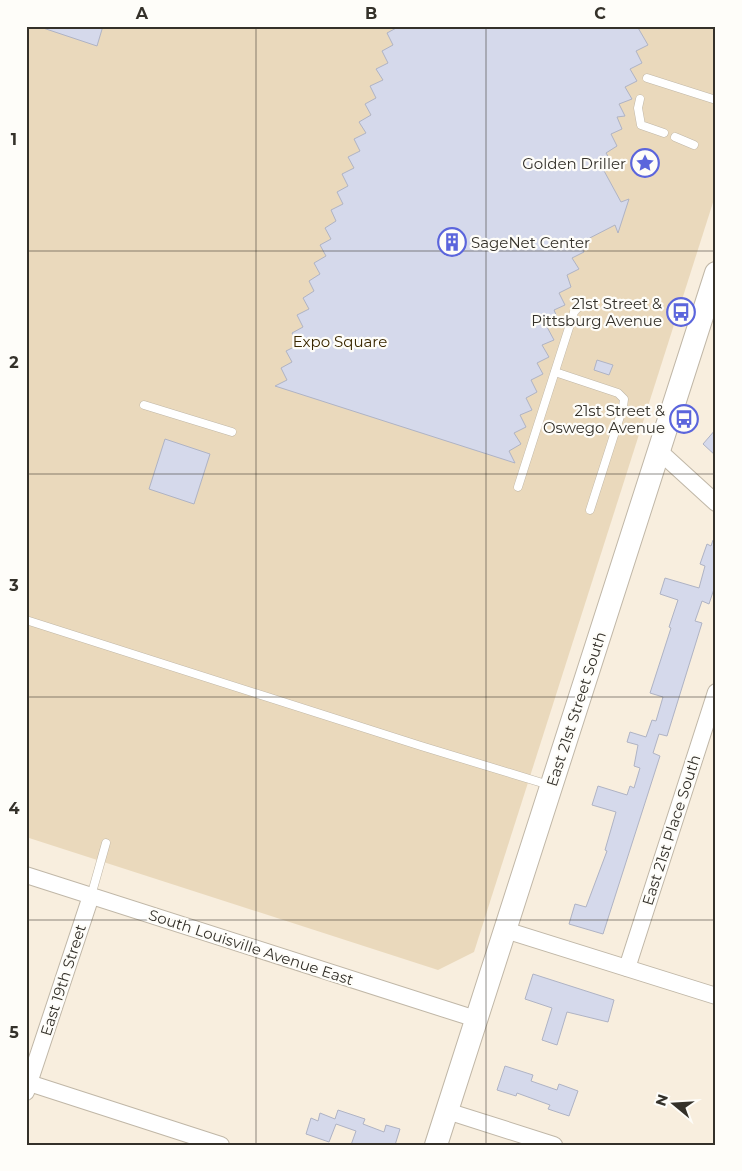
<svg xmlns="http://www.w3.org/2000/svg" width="742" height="1171" font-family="Montserrat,sans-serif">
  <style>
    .green { fill: #ead9bc }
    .building { fill: #d5d9eb; stroke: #afb3c4 }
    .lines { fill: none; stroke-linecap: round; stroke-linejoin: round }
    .lane-casing { stroke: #c0b7a7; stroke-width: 9 }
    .street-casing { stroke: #c0b7a7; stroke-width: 18 }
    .secondary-casing { stroke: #c0b7a7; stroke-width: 24 }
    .lane { stroke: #fff; stroke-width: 8 }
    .street { stroke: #fff; stroke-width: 16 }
    .secondary { stroke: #fff; stroke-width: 22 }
    .grid { fill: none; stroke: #34312a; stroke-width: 1; stroke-opacity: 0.55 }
    .labels { text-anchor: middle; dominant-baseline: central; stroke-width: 4.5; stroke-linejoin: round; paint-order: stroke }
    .poi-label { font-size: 15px; fill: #34312a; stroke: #fefdf9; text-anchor: end }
    .park-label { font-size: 15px; fill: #3a2801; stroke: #fefdf9 }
    .street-label { font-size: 15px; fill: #34312a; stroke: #fefdf9 }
    .neatline { fill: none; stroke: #34312a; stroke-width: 2 }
    .grid-label { font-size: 16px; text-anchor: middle; font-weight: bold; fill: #34312a }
  </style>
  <rect width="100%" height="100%" fill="#f8eede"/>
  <polygon class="green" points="26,26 716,26 716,193 474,952 438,970 26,837"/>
  <g class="building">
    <polygon points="43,26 103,26 97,46 43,28"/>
    <polygon points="400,26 637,26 648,45 636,51 642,63 630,69 637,81 625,87 632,99 619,104 625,116 617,117 622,129 611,134 617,146 606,153 613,164 603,169 621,202 629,199 618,233 615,225 580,243 584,252 572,258 579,269 567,275 571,287 559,293 565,305 554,310 559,322 547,327 554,340 542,345 549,357 537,363 543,374 531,380 537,392 526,398 532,410 520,415 526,427 514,433 521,444 509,451 515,463 275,386 287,380 281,368 292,362 286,351 298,345 292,333 303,327 297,315 309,309 303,298 314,291 309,281 320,274 314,263 326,256 320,245 331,239 325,228 336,221 331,210 343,204 337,192 348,186 342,174 354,168 348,157 360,151 354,139 366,133 359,122 371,115 365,104 376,98 370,86 383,80 376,69 388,63 382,51 393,45 387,33"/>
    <polygon points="597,360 613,365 609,375 594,370"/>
    <polygon points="716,429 716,456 703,444"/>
    <polygon points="165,439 210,454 194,504 149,489"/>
    <polygon points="713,540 716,541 716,583 709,604 702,601 695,621 702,623 667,736 659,734 653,753 660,756 603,934 569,924 575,904 586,907 607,851 605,850 616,812 592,805 598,786 627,795 630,786 634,788 640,768 634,766 638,745 627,742 630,732 646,737 652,720 656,721 663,697 650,693 671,628 669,627 678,600 660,594 665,578 699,588 705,566 700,564 707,544 711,546"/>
    <polygon points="533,974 614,1000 608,1022 567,1012 557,1045 542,1040 552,1008 525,999"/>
    <polygon points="505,1066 533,1075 531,1081 557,1090 559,1084 578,1091 569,1116 548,1109 550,1105 517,1093 516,1096 497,1090"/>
    <polygon points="338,1110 365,1119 363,1124 384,1132 386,1125 400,1129 395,1145 351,1145 356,1131 336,1124 329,1142 306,1134 311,1118 318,1121 320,1113 335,1119"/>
  </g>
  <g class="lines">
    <defs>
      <g id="lane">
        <polyline points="647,78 716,100"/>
        <polyline points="640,99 638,108 641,125 664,133"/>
        <polyline points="675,137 694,145"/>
        <polyline points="555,372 618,393 624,399 623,407 590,510"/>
        <polyline points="144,405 232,432"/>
        <polyline points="518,487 574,312 581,304"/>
        <polyline points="26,620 421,746 549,785"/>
        <polyline points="91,896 106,843"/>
      </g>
      <g id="street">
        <polyline points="659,451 716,503"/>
        <polyline points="26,875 476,1019"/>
        <polyline points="505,930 716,996"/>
        <polyline points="627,968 716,692"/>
        <polyline points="26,1082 221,1145"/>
        <polyline points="26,1092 91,896"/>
        <polyline points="447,1111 554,1145"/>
      </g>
      <polyline id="secondary" points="436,1145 716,273"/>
    </defs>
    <use href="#lane" class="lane-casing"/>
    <use href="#street" class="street-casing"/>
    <use href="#secondary" class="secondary-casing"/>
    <use href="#lane" class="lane"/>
    <use href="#street" class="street"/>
    <use href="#secondary" class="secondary"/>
  </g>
  <path class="grid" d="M 256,26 L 256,1145M 486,26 L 486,1145M 26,251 L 716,251M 26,474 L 716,474M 26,697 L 716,697M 26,920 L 716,920"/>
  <defs>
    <symbol id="sight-ring" viewBox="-11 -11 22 22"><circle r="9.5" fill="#fefdf9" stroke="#5b65dc" stroke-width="1.5"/><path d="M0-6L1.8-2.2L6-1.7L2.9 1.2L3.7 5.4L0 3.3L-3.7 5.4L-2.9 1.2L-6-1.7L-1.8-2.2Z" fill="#5b65dc"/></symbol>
    <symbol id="building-ring" viewBox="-11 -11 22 22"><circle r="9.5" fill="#fefdf9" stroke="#5b65dc" stroke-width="1.5"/><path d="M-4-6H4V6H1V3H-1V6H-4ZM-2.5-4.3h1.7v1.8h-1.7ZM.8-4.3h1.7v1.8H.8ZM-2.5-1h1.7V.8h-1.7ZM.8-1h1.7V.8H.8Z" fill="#5b65dc"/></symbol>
    <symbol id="bus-ring" viewBox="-11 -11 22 22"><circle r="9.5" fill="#fefdf9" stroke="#5b65dc" stroke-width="1.5"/><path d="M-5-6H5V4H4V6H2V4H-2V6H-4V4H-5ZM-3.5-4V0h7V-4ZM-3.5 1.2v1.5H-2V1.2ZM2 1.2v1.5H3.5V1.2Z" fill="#5b65dc"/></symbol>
  </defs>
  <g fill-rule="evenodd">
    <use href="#sight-ring" x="629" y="147" width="32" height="32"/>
    <use href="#building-ring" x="436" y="226" width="32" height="32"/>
    <use href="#bus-ring" x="665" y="296" width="32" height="32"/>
    <use href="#bus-ring" x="668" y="403" width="32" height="32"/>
  </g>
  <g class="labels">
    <g class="poi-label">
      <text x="626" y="163">Golden Driller</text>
      <text x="471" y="242" text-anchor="start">SageNet Center</text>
      <text x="662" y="303">21st Street &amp;<tspan x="662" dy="17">Pittsburg Avenue</tspan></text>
      <text x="665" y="410">21st Street &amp;<tspan x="665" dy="17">Oswego Avenue</tspan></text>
    </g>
    <g class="park-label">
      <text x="340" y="341">Expo Square</text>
    </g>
    <g class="street-label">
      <text transform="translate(576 709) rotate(-72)">East 21st Street South</text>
      <text transform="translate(671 830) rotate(-72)">East 21st Place South</text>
      <text transform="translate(251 947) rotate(18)">South Louisville Avenue East</text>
      <text transform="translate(63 980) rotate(-72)">East 19th Street</text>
    </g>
  </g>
  <rect width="742" height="1171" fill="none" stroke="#fefdf9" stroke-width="55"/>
  <g transform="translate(674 1104) rotate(288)" stroke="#fefdf9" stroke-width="4" paint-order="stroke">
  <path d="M0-4L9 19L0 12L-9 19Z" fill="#34312a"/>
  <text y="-8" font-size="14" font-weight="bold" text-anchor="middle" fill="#34312a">N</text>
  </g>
  <rect x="28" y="28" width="686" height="1116" class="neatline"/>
  <g class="grid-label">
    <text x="142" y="19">A</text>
    <text x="371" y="19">B</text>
    <text x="600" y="19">C</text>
    <text x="14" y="145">1</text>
    <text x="14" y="368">2</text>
    <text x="14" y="591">3</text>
    <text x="14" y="814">4</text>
    <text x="14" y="1038">5</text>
  </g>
</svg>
